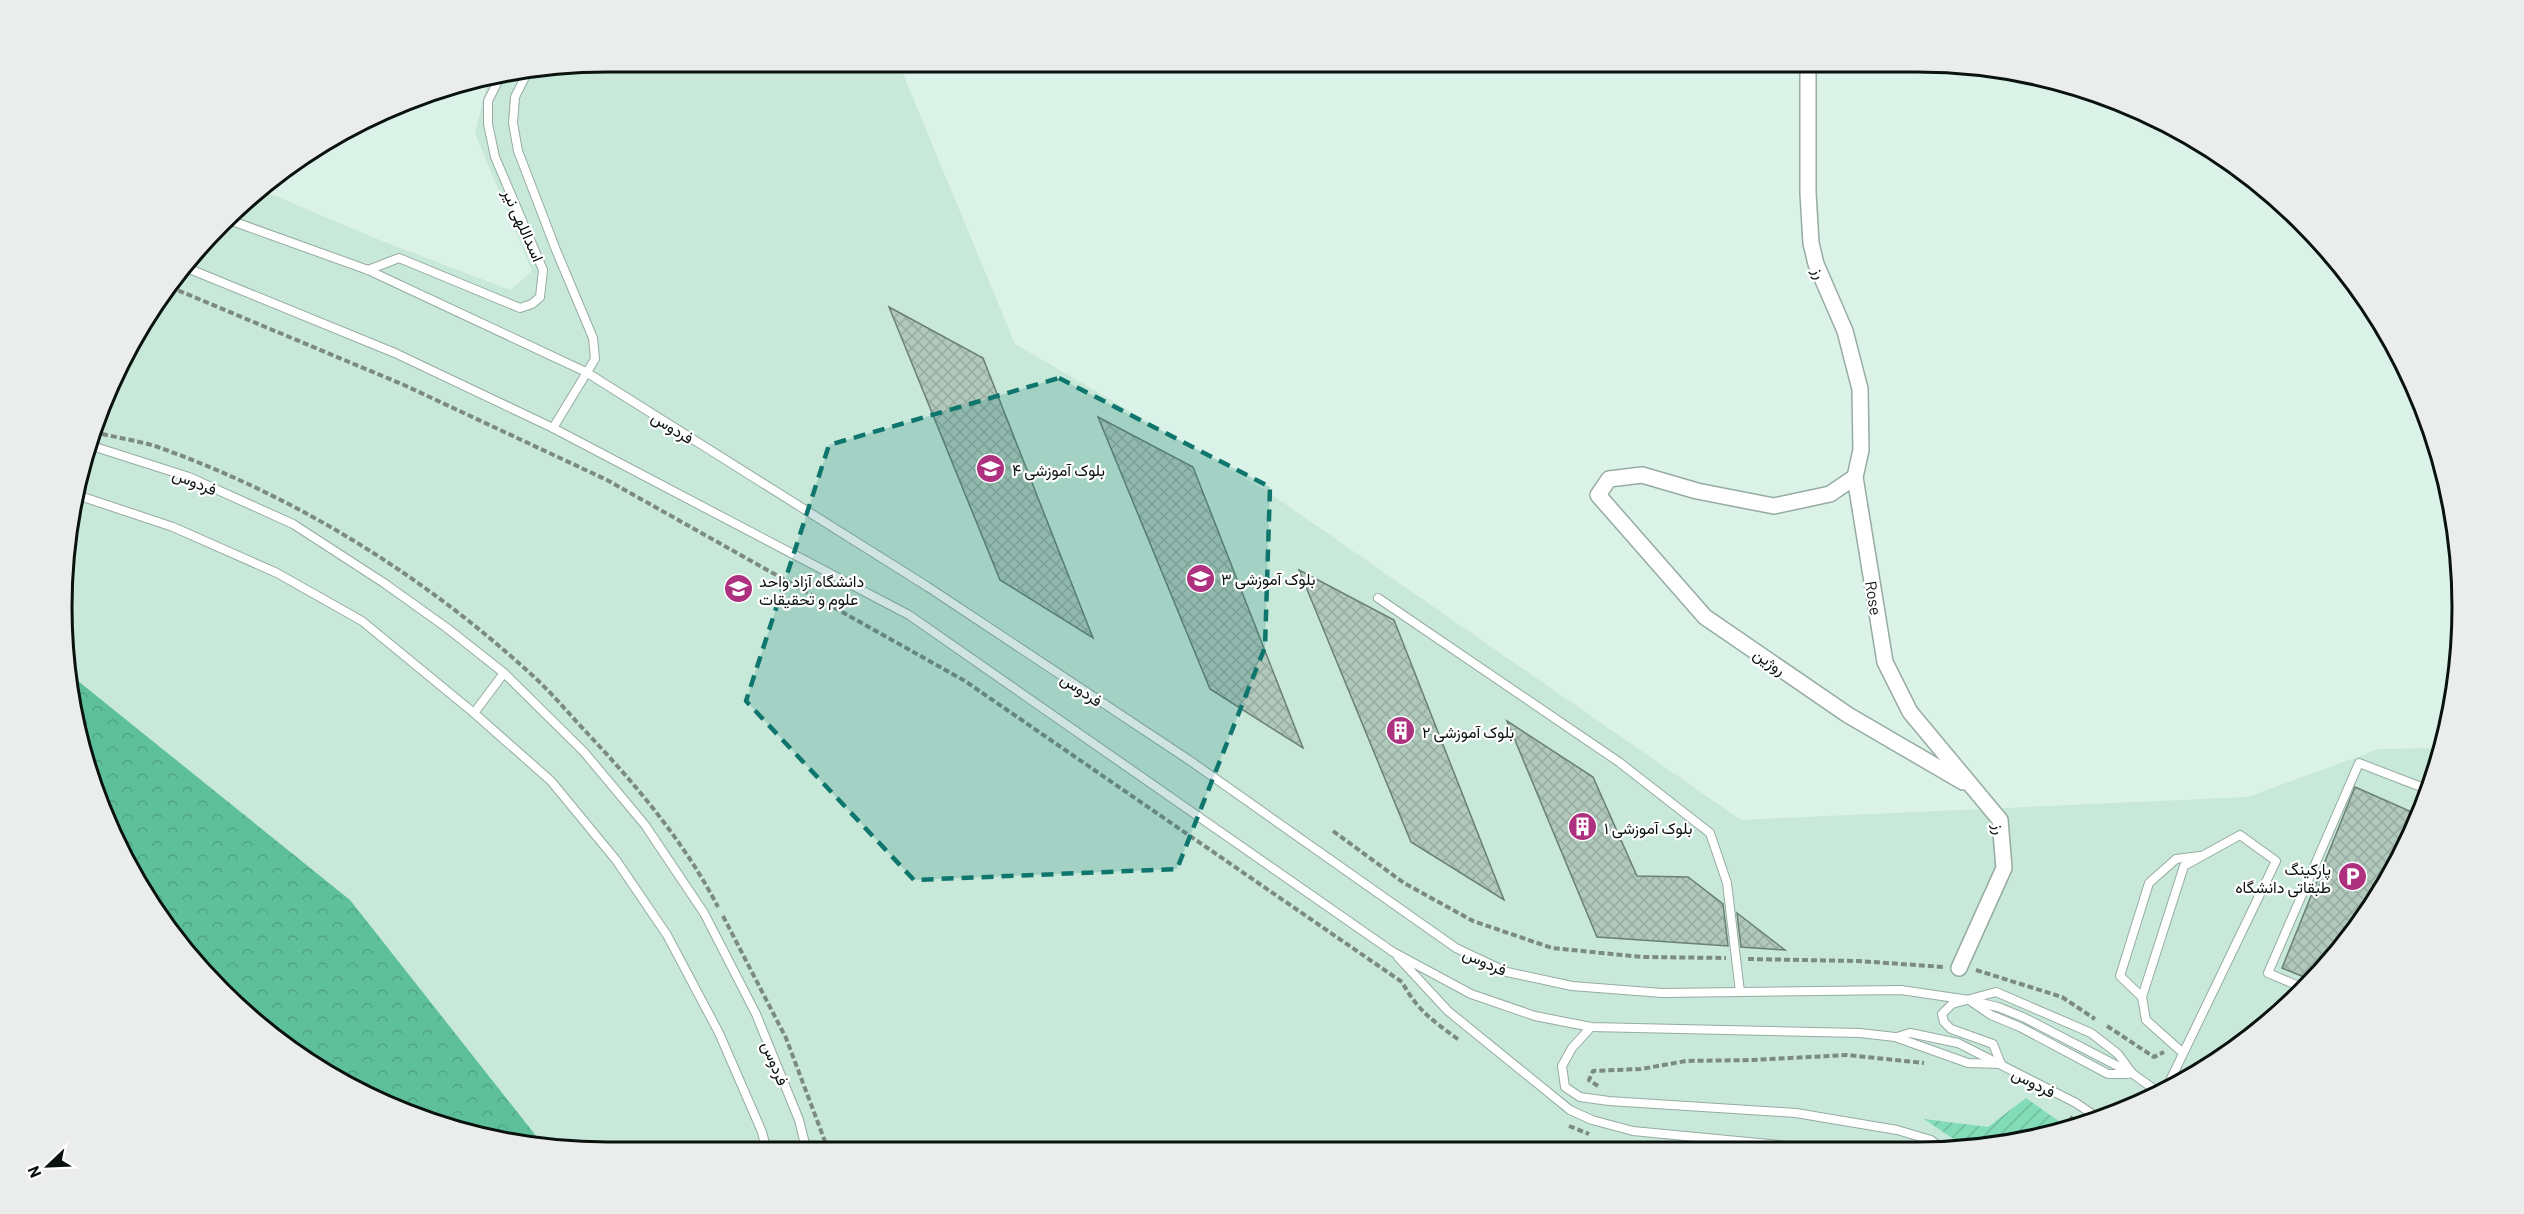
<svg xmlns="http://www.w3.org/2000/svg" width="2524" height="1214" font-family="Barlow,Vazirmatn,sans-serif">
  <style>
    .built { fill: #c8e8d9 }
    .forest { fill: url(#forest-crowns) }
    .garden { fill: url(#garden-furrows) }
    .building { fill: url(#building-cross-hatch); stroke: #6a7f75; stroke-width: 1.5 }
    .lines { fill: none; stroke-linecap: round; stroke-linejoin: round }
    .lane-casing { stroke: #96aca1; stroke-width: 10 }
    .street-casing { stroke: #96aca1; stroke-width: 18 }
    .path { stroke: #7b8b84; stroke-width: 4; stroke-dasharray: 6 3; stroke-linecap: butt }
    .lane { stroke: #fff; stroke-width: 8 }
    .street { stroke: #fff; stroke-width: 15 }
    .marked { fill: #0f766e; fill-opacity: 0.2; stroke: #0f766e; stroke-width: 4.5; stroke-dasharray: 12 8; stroke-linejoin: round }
    .labels { text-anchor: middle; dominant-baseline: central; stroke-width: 4.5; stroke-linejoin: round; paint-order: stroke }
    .street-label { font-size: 16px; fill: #0a120f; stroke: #fff }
    .poi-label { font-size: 16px; fill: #0a120f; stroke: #fff; text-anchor: start }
    .rim { fill: none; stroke: #0a120f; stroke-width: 3 }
  </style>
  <defs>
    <pattern id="forest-crowns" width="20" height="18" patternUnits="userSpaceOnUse" patternTransform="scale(1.5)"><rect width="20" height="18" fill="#5dc09a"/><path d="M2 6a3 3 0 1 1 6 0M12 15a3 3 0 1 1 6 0" fill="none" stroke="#50a484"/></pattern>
    <pattern id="garden-furrows" width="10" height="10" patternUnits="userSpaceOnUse" patternTransform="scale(1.5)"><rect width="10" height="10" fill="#81dcb7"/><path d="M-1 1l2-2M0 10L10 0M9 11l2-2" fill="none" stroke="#6ebc9c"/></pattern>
    <pattern id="building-cross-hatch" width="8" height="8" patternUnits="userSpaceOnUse" patternTransform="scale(1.5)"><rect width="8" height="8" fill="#b1c8bd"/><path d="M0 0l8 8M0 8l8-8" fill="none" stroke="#97aba1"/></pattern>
  </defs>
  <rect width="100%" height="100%" fill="#daf2e7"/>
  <polygon class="built" points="607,62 898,62 1015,344 1268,492 1741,820 2248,797 2379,749 2442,748 2421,816 2350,939 2249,1040 2126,1111 1989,1148 607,1152 500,1142 398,1111 247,1017 174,939 118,849 66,679 72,500 103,398 153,304 261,190 382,241 510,290 532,271 475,133 488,81"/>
  <polygon class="forest" points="78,681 350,900 544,1146 500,1142 398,1111 247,1017 174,939 118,849 67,682"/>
  <polygon class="garden" points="2026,1098 2067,1127 1989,1148 1967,1148 1924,1119 1988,1127"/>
  <g class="building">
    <polygon points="889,307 983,358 1093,638 1000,580"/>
    <polygon points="1098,417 1193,467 1303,748 1210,689"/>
    <polygon points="1299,570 1394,620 1504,900 1411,842"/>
    <polygon points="1507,721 1593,777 1637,876 1688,877 1723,904 1728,946 1597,937"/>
    <polygon points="2355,787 2421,816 2350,939 2309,979 2282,968"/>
    <polygon points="1737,913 1785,950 1741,947"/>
  </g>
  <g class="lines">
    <defs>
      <g id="lane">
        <polyline points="526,75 515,97 513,123 518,151 556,250 593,338 595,359 553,428"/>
        <polyline points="232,221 368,270 586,372 928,587 1189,760 1456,948 1507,972 1572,986 1662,993 1901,990 1969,1000 1998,1007 2025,1018 2133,1074 2158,1092"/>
        <polyline points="187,268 395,353 553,428 909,615 1393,952 1471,994 1535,1016 1591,1027 1860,1033 1895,1037 1968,1063 2001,1064"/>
        <polyline points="368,270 399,258 520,308 532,304 540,297 543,270 495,157 488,124 488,101 499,79"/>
        <polyline points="89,445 189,477 293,524 384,583 447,628 504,673 584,752 645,825 704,913 756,1014 799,1120 807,1152"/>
        <polyline points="74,494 173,527 277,573 362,621 474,713 551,781 616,860 667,935 719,1033 762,1132 767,1152"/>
        <polyline points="1378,598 1619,762 1710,833 1727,883 1740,992"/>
        <polyline points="474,713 504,673"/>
        <polyline points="1398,957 1448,1011 1570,1110 1592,1120 1633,1131 1810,1148"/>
        <polyline points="2301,987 2268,973 2359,763 2429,790"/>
        <polyline points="2142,997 2120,976 2149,883 2176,859 2200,856"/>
        <polyline points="1972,1002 1991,1015 2020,1027 2108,1074 2128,1074"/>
        <polyline points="2272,1017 2274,1015"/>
        <polyline points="1591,1027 1572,1048 1562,1066 1565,1087 1580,1097 1609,1101 1796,1113 1897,1130 1931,1140 1941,1148"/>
        <polyline points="1897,1037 1910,1033 1958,1043 2076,1103 2098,1118"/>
        <polyline points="2001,1064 1993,1044 1951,1029 1944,1022 1942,1014 1952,1004 1996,992 2091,1033 2118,1054 2132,1073"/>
        <polyline points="2167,1087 2276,861 2240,835 2184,866 2142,997 2146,1020 2183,1053"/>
      </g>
      <g id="street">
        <polyline points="1808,62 1808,193 1811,243 1816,264 1845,331 1860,389 1861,450 1855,477 1885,662 1910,712 2000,820 2004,868 1959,968"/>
        <polyline points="1855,477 1830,494 1774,506 1697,491 1642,475 1609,479 1598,495 1705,617 1848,715 1963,782"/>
      </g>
    </defs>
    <use href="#lane" class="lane-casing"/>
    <use href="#street" class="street-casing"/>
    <g class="path">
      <path d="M 170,287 L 404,385 L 607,480 L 965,681 L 1402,982 C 1418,1011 1432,1020 1459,1040"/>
      <path d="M 102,434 C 120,438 138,441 155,446 C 294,495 423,575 532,675 C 552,693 569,714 588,734 C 637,786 685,843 718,907"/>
      <polyline points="1333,831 1404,883 1473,921 1552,948 1642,957 1726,958"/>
      <polyline points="723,916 786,1038 829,1152"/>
      <polyline points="1748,959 1858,961 1944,967"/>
      <polyline points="1976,970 2062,997 2095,1019"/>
      <polyline points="2107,1026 2154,1057 2164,1052"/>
      <polyline points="1598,1086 1589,1080 1593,1071 1641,1069 1686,1061 1752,1060 1847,1055 1924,1063"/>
      <polyline points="2070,1117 2079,1124"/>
      <polyline points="1569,1126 1589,1134"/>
      <polyline points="1952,1142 1962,1148"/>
    </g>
    <use href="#lane" class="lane"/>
    <use href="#street" class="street"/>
  </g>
  <path class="marked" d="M 1059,378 L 1270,487 L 1265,647 L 1177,869 L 914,880 L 746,701 L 829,445 Z"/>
  <defs>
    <symbol id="university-disc" viewBox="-11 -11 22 22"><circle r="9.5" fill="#ae3180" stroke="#fff"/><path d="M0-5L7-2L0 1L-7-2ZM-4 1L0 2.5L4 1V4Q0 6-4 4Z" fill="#fff"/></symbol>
    <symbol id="building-disc" viewBox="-11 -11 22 22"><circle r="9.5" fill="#ae3180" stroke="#fff"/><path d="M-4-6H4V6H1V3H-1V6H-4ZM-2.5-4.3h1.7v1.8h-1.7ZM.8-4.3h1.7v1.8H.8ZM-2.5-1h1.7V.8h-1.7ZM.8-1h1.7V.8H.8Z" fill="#fff"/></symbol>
    <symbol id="parking-disc" viewBox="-11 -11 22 22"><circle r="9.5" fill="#ae3180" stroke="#fff"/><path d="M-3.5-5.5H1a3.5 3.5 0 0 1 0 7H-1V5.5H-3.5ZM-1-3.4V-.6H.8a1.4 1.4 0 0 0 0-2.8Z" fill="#fff"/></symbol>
  </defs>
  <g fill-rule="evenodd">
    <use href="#university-disc" x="974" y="452" width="33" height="33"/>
    <use href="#university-disc" x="1184" y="562" width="33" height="33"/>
    <use href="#university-disc" x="722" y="572" width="33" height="33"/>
    <use href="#building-disc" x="1384" y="714" width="33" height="33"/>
    <use href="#building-disc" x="1566" y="810" width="33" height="33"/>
    <use href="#parking-disc" x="2336" y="860" width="33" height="33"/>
  </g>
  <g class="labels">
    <g class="street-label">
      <text transform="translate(524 225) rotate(66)">اسداللهی نیر</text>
      <text transform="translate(1820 273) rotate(68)">رز</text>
      <text transform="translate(673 427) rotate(32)">فردوس</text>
      <text transform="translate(195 481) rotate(22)">فردوس</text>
      <text transform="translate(1874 598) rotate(81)">Rose</text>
      <text transform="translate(1770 661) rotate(34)">روژین</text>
      <text transform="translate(1082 689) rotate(34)">فردوس</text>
      <text transform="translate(2000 829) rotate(80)">رز</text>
      <text transform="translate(1485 961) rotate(24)">فردوس</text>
      <text transform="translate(776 1063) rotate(68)">فردوس</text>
      <text transform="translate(2034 1082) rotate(27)">فردوس</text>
    </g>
    <g class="poi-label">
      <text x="1012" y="469">بلوک آموزشی ۴</text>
      <text x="1221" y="578">بلوک آموزشی ۳</text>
      <text x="759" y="580">دانشگاه آزاد واحد<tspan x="759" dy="18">علوم و تحقیقات</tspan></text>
      <text x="1422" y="731">بلوک آموزشی ۲</text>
      <text x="1604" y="827">بلوک آموزشی ۱</text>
      <text x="2331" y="868" text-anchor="end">پارکینگ<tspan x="2331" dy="18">طبقاتی دانشگاه</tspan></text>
    </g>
  </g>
  <path d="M0 0H2524V1214H0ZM607 72H1917A535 535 0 0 1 2452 607V607A535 535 0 0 1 1917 1142H607A535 535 0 0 1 72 607V607A535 535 0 0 1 607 72Z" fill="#ebecec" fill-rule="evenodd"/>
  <path class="rim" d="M607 72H1917A535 535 0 0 1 2452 607V607A535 535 0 0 1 1917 1142H607A535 535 0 0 1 72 607V607A535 535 0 0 1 607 72Z"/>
  <g transform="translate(48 1166) rotate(247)" stroke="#ffffff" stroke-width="4.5" paint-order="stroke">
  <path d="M0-4.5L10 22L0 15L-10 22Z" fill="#0a120f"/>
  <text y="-9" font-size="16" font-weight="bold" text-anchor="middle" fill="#0a120f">N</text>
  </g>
</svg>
